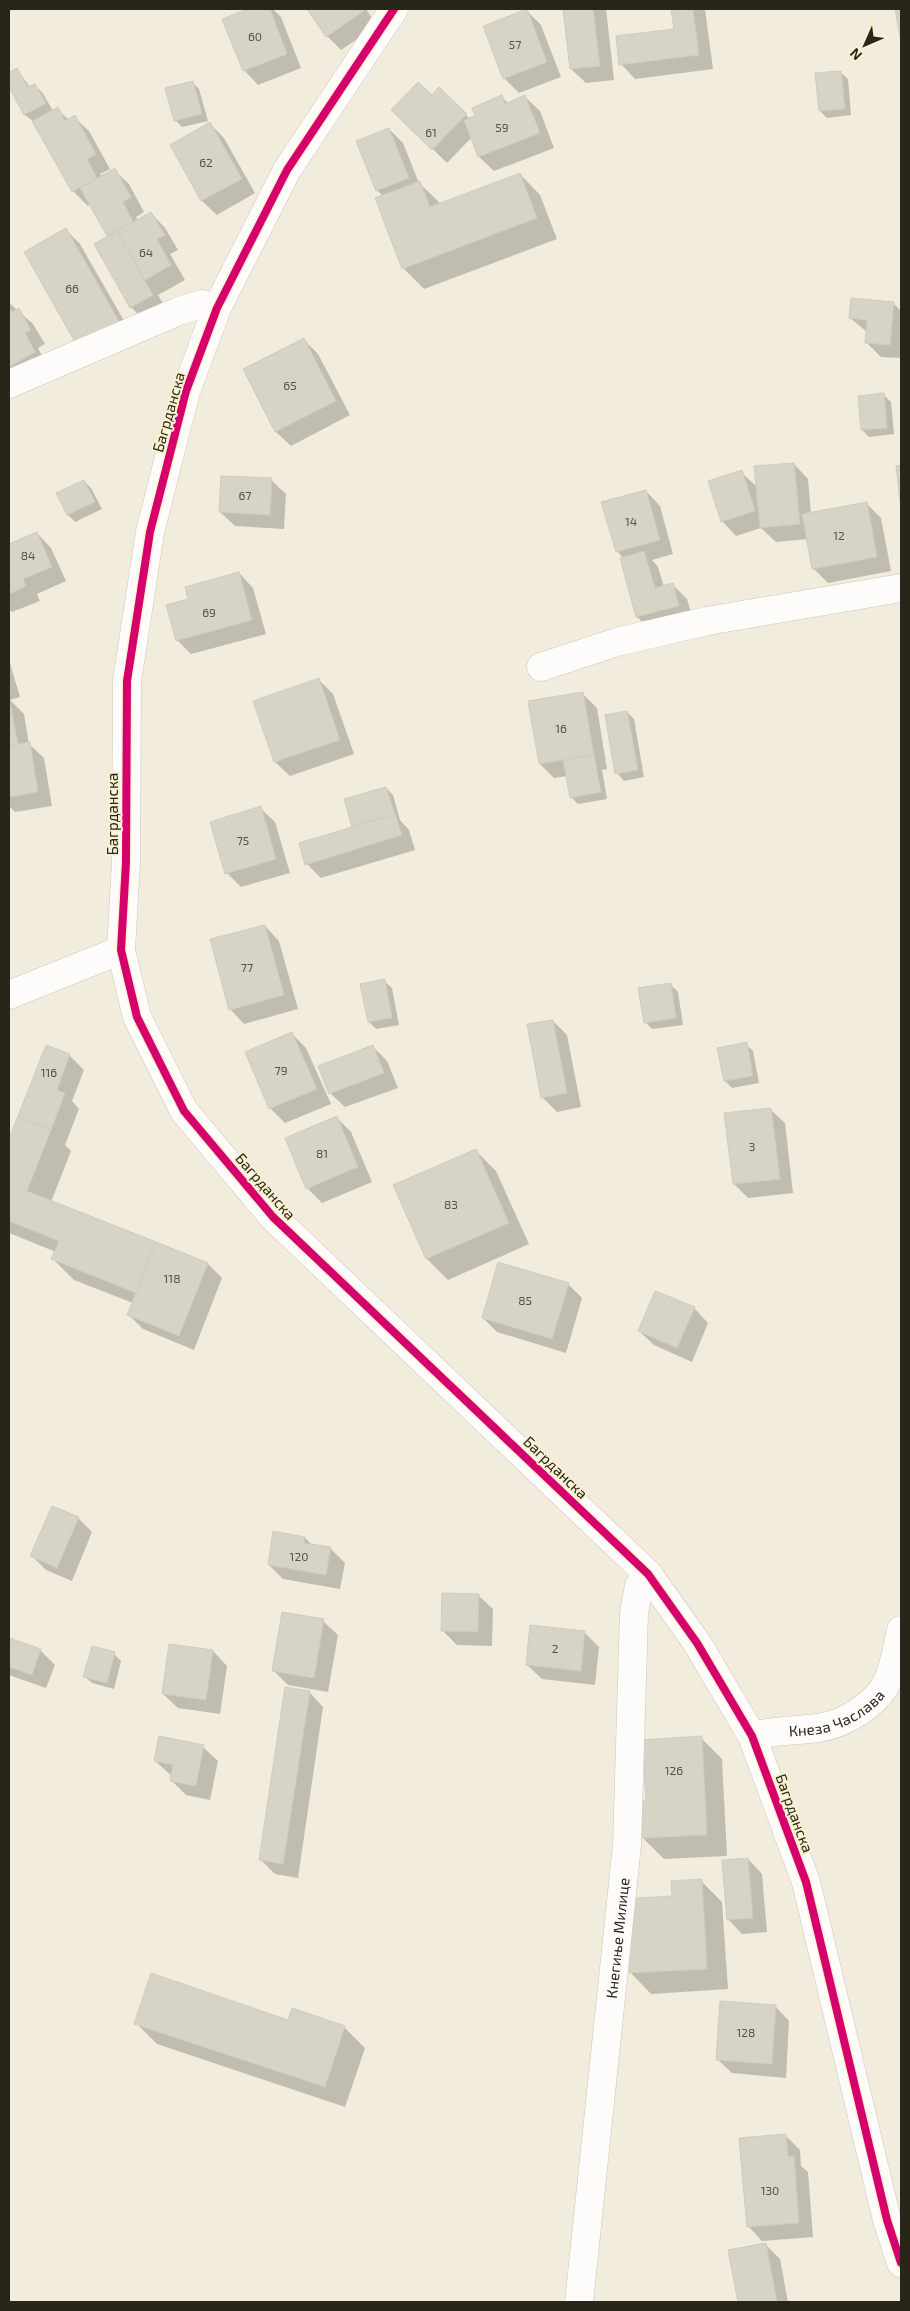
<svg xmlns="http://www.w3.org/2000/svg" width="910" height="2311" font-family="'Exo 2',sans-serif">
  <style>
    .shadow { fill: #0003 }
    .building { fill: #d7d3c6; stroke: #cfccbe }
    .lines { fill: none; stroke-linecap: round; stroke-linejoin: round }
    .minor-casing { stroke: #ccc8ba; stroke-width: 29 }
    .tertiary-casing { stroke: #ccc8ba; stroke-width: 29 }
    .minor { stroke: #fdfcfa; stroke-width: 28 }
    .tertiary { stroke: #fdfcfa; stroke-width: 28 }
    .cycleway-casing { stroke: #faf1d2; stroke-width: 11 }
    .cycleway { stroke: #d6006c; stroke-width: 8 }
    .labels { text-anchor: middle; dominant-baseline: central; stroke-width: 4; stroke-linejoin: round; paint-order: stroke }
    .number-label { font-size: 12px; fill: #565246 }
    .street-label { font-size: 15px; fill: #282519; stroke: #faf1d2 }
  </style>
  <rect width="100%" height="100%" fill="#f1ecdb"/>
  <g class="shadow">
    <polygon points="252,9 273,9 281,17 301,68 258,85 244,70 224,19"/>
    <polygon points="308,9 366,9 377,26 341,50 327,36"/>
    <polygon points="565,9 606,9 614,80 586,83 571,69"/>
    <polygon points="673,9 705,9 713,69 635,79 621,64 675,30"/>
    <polygon points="527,11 541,25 561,77 519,93 504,78"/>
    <polygon points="17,70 30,87 34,85 42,92 53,111 57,109 69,120 74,117 89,131 110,169 100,174 102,177 114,170 129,184 144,212 136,217 138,220 151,213 165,228 178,250 170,254 185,280 158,295 167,310 146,322 131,307 96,244 108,237 90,204 88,206 73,191 33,121 25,115 9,85 9,74"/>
    <polygon points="840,72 848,79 851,115 827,118 820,111"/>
    <polygon points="192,82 199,89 208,121 182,127 175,120"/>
    <polygon points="439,89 470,119 502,97 509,104 525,97 540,111 554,148 494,171 479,157 472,137 447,163 393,110 432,97"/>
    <polygon points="210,124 224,138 255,193 217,215 202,201 172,146"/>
    <polygon points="389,129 403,143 419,183 441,204 520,174 540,195 557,239 424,289 403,268 383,196 377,190"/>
    <polygon points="66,230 80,244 135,340 94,363 80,348"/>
    <polygon points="9,303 33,324 45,344 38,348 48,367 9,381"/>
    <polygon points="893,303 901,311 901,358 881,357 866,342 867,332 850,318"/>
    <polygon points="303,339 318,354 350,415 291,446 276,432 244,370"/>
    <polygon points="884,395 891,402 894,434 869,437 862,430"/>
    <polygon points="794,464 808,479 811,514 866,503 881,518 891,571 828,583 813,568 808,539 776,542 761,528 736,536 722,521 741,472 758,488"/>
    <polygon points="271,480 286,494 284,529 235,526 220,512"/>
    <polygon points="84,481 91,488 102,509 75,522 68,515"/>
    <polygon points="646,491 660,506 673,554 652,560 658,567 664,587 672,584 687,599 693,620 652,631 637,617 621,559 623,558 617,551"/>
    <polygon points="37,533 51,548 66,581 37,594 40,601 12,612 9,609 9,545"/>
    <polygon points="239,573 253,588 266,634 191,654 177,640 190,600"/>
    <polygon points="9,660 20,697 10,700 24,714 29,744 44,758 52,806 15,812 9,806"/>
    <polygon points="318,679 333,694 354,754 290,776 275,762 254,702"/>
    <polygon points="582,693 597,708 607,769 602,770 607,799 578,804 571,797 567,776 554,778 540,764"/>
    <polygon points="627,712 634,719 644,777 624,781 617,773"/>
    <polygon points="386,788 393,795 400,820 409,830 415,850 321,878 307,864 355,827"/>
    <polygon points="260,808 275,822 290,873 241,887 227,873"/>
    <polygon points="265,926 279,941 298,1009 244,1024 230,1009"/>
    <polygon points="384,981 392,988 399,1025 376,1029 369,1022"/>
    <polygon points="671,985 678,992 683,1025 652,1029 645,1022"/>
    <polygon points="553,1021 567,1035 581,1107 557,1112 542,1097"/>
    <polygon points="292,1034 306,1048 331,1104 285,1123 271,1109 247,1053"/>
    <polygon points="746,1044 753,1051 759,1083 732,1088 725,1081"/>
    <polygon points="47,1047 70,1056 84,1070 72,1101 79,1109 65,1145 71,1151 51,1202 208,1264 222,1278 194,1350 143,1329 129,1315 133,1303 74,1280 53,1259 56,1252 9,1233 9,1142"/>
    <polygon points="373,1047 387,1061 398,1088 345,1107 330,1093"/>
    <polygon points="770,1109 785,1123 793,1193 748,1198 734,1184"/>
    <polygon points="337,1118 351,1132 372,1182 322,1203 307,1188"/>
    <polygon points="475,1150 496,1171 529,1244 448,1280 427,1259 395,1186"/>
    <polygon points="568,1284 582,1298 566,1353 497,1332 483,1318"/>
    <polygon points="694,1308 708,1323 692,1362 654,1345 639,1331"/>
    <polygon points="78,1518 92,1532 72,1581 46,1570 32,1556"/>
    <polygon points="305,1538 313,1546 330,1548 345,1563 340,1589 283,1579 269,1565"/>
    <polygon points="478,1595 493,1609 492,1646 457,1645 442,1630"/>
    <polygon points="323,1621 338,1635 328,1692 288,1685 274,1671"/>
    <polygon points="584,1632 599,1647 595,1685 542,1679 527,1665"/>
    <polygon points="9,1639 40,1650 55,1665 46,1688 9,1675"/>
    <polygon points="213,1651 227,1666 220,1714 178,1708 163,1694"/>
    <polygon points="114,1654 121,1661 114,1689 92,1683 84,1676"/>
    <polygon points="309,1692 323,1707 298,1878 275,1874 260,1859"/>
    <polygon points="701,1738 722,1759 727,1856 664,1859 643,1838 647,1801"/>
    <polygon points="203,1747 218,1761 210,1800 186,1795 171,1780 172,1776 155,1761"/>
    <polygon points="748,1859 762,1874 767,1932 742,1934 728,1919"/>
    <polygon points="701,1881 722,1902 728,1989 651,1994 631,1973 626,1900 673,1898"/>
    <polygon points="775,2006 789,2021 786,2078 732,2073 717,2059"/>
    <polygon points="289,2021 344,2027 365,2048 345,2107 157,2044 136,2023"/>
    <polygon points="786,2136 800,2150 801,2166 808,2172 813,2237 762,2241 748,2226"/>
    <polygon points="766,2245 780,2259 788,2302 739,2302 730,2251"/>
  </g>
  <g class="building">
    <polygon points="248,9 270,9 287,54 243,71 222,19"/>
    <polygon points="307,9 363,9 364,11 326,37"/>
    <polygon points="527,9 547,62 503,79 483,26"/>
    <polygon points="563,9 593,9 600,66 570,69"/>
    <polygon points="671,9 693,9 699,55 619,65 616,36 674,29"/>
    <polygon points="895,9 901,9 901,42"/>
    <polygon points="17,68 28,87 35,84 46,103 24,115 9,87 9,73"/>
    <polygon points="841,71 845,109 819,111 815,73"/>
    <polygon points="193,81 202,114 174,121 165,88"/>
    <polygon points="418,82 432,95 439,87 467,114 432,150 391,110"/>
    <polygon points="502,95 505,104 525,95 540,133 478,157 464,120 475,116 472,108"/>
    <polygon points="58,107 65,121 75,115 96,154 87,159 97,178 72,192 32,121"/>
    <polygon points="210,122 242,179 201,201 170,145"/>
    <polygon points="389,128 409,178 376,191 356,141"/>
    <polygon points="115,168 131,197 123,202 133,222 107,236 80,188"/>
    <polygon points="520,173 537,218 402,269 375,198 420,181 430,207"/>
    <polygon points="151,212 165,235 157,239 171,265 145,280 117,231"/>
    <polygon points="66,228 121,325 79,349 24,252"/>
    <polygon points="117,231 153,295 130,308 94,244"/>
    <polygon points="851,298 894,302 890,345 865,343 867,320 849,318"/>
    <polygon points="9,306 12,312 19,308 31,330 25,333 35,352 9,367"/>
    <polygon points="304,338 336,401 275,432 243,369"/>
    <polygon points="884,393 887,428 861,430 858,396"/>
    <polygon points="794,463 800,524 760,528 754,466"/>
    <polygon points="901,465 901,509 896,466"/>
    <polygon points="742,470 755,511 721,522 708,481"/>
    <polygon points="221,476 272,478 270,515 219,512"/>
    <polygon points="84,480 95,502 67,515 56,493"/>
    <polygon points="646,490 660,540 616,552 601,502"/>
    <polygon points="867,502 877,557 812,569 802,514"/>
    <polygon points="37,532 52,567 23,579 26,586 9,594 9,544"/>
    <polygon points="644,551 655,588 673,583 679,606 636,617 620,558"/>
    <polygon points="239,572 252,620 176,641 166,605 188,599 185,587"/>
    <polygon points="319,678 340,740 274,762 253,701"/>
    <polygon points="583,692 594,755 539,764 528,701"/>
    <polygon points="9,698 18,744 9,746"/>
    <polygon points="627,711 638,770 615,774 605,715"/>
    <polygon points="30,742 38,792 9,797 9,746"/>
    <polygon points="594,755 601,792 570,798 563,760"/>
    <polygon points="386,787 395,814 352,827 344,799"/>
    <polygon points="261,806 276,859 225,874 210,822"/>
    <polygon points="395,814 402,835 305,865 299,843"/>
    <polygon points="265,925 284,995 229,1010 210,939"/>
    <polygon points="385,979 392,1018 368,1022 360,984"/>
    <polygon points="671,983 676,1018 644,1023 638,988"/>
    <polygon points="553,1020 567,1093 541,1098 527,1024"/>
    <polygon points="292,1032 317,1089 269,1109 245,1052"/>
    <polygon points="747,1042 753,1076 724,1081 717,1048"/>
    <polygon points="46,1045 70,1054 57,1090 65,1093 51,1130 18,1116"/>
    <polygon points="373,1045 384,1073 329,1094 318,1066"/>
    <polygon points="771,1108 780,1179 733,1184 724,1113"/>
    <polygon points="18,1116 51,1130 27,1191 156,1242 136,1293 51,1259 59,1241 9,1221 9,1139"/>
    <polygon points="337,1116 358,1167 306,1189 285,1138"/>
    <polygon points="476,1149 509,1223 426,1259 393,1185"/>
    <polygon points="156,1242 208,1263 179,1336 127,1315"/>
    <polygon points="498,1262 569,1283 552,1339 482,1318"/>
    <polygon points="655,1291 695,1307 677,1348 638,1331"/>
    <polygon points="52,1506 79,1517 57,1568 30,1556"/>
    <polygon points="273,1531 305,1537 304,1543 331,1547 326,1575 268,1565"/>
    <polygon points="442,1593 479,1594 478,1632 441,1631"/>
    <polygon points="282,1612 324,1619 314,1678 272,1671"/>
    <polygon points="530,1625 585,1631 581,1671 526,1665"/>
    <polygon points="9,1638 41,1649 32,1675 9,1667"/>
    <polygon points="169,1644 213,1650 206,1700 162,1694"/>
    <polygon points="92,1646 115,1652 107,1683 83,1677"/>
    <polygon points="285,1687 310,1691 283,1864 259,1860"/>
    <polygon points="159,1736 204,1745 196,1786 170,1781 173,1765 154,1761"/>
    <polygon points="702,1736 707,1835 642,1838 640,1800 646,1800 642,1740"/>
    <polygon points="748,1858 753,1918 727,1920 722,1860"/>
    <polygon points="702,1879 707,1969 629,1973 625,1899 672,1896 671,1881"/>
    <polygon points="151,1973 288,2020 292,2008 345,2026 325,2087 134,2024"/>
    <polygon points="720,2001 776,2005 772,2064 716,2060"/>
    <polygon points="786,2134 788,2157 794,2156 799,2223 747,2227 739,2138"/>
    <polygon points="766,2243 777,2302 738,2302 728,2250"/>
  </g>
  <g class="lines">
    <defs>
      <g id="minor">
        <polyline points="9,384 179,311 202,304 217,308"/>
        <polyline points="541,667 617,642 707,621 901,588"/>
        <polyline points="9,995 121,950"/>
        <path id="s1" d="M 752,1736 C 774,1730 795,1731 818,1728 C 845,1724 881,1703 890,1675 C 895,1661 898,1645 901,1630"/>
        <path id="s2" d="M 579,2302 L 627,1845 L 634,1613 L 639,1586 L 648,1574"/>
      </g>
      <polyline id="tertiary" points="394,9 287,170 217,308 186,391 150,532 127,681 126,862 121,950 137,1017 184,1111 273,1217 648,1574 697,1643 752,1736 806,1882 887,2220 901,2263"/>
    </defs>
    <use href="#minor" class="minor-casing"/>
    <use href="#tertiary" class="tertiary-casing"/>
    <use href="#minor" class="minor"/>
    <use href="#tertiary" class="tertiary"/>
    <defs>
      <polyline id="cycleway" points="394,9 287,170 217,308 186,391 150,532 127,681 126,862 121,950 137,1017 184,1111 273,1217 648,1574 697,1643 752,1736 806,1882 887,2220 901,2263"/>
    </defs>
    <use href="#cycleway" class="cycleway-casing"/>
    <use href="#cycleway" class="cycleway"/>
  </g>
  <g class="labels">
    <g class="number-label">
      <text x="255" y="36">60</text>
      <text x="515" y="44">57</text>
      <text x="502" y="127">59</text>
      <text x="431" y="132">61</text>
      <text x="206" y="162">62</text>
      <text x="146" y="252">64</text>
      <text x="72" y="288">66</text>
      <text x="290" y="385">65</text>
      <text x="245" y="495">67</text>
      <text x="631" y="521">14</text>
      <text x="839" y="535">12</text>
      <text x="28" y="555">84</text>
      <text x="209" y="612">69</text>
      <text x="561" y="728">16</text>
      <text x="243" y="840">75</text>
      <text x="247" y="967">77</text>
      <text x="281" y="1070">79</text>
      <text x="49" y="1072">116</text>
      <text x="752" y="1146">3</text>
      <text x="322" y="1153">81</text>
      <text x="451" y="1204">83</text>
      <text x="172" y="1278">118</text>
      <text x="525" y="1300">85</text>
      <text x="299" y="1556">120</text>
      <text x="555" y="1648">2</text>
      <text x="674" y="1770">126</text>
      <text x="746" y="2032">128</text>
      <text x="770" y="2190">130</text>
    </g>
    <g class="street-label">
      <text transform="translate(168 412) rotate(-74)">Багрданска</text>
      <text transform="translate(112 814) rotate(-90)">Багрданска</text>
      <text transform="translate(266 1186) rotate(49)">Багрданска</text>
      <text transform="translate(556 1467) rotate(44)">Багрданска</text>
      <text stroke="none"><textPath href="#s1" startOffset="89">Кнеза Часлава</textPath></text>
      <text transform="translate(795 1813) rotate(70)">Багрданска</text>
      <text stroke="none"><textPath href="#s2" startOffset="366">Кнегиње Милице</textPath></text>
    </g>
  </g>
  <rect width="910" height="2311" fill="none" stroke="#282519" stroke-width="20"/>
  <g transform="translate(865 45) rotate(225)" stroke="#faf1d2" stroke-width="4" paint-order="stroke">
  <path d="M0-4L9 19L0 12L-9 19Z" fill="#282519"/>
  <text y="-8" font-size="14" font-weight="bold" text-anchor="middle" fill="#282519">N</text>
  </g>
</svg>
